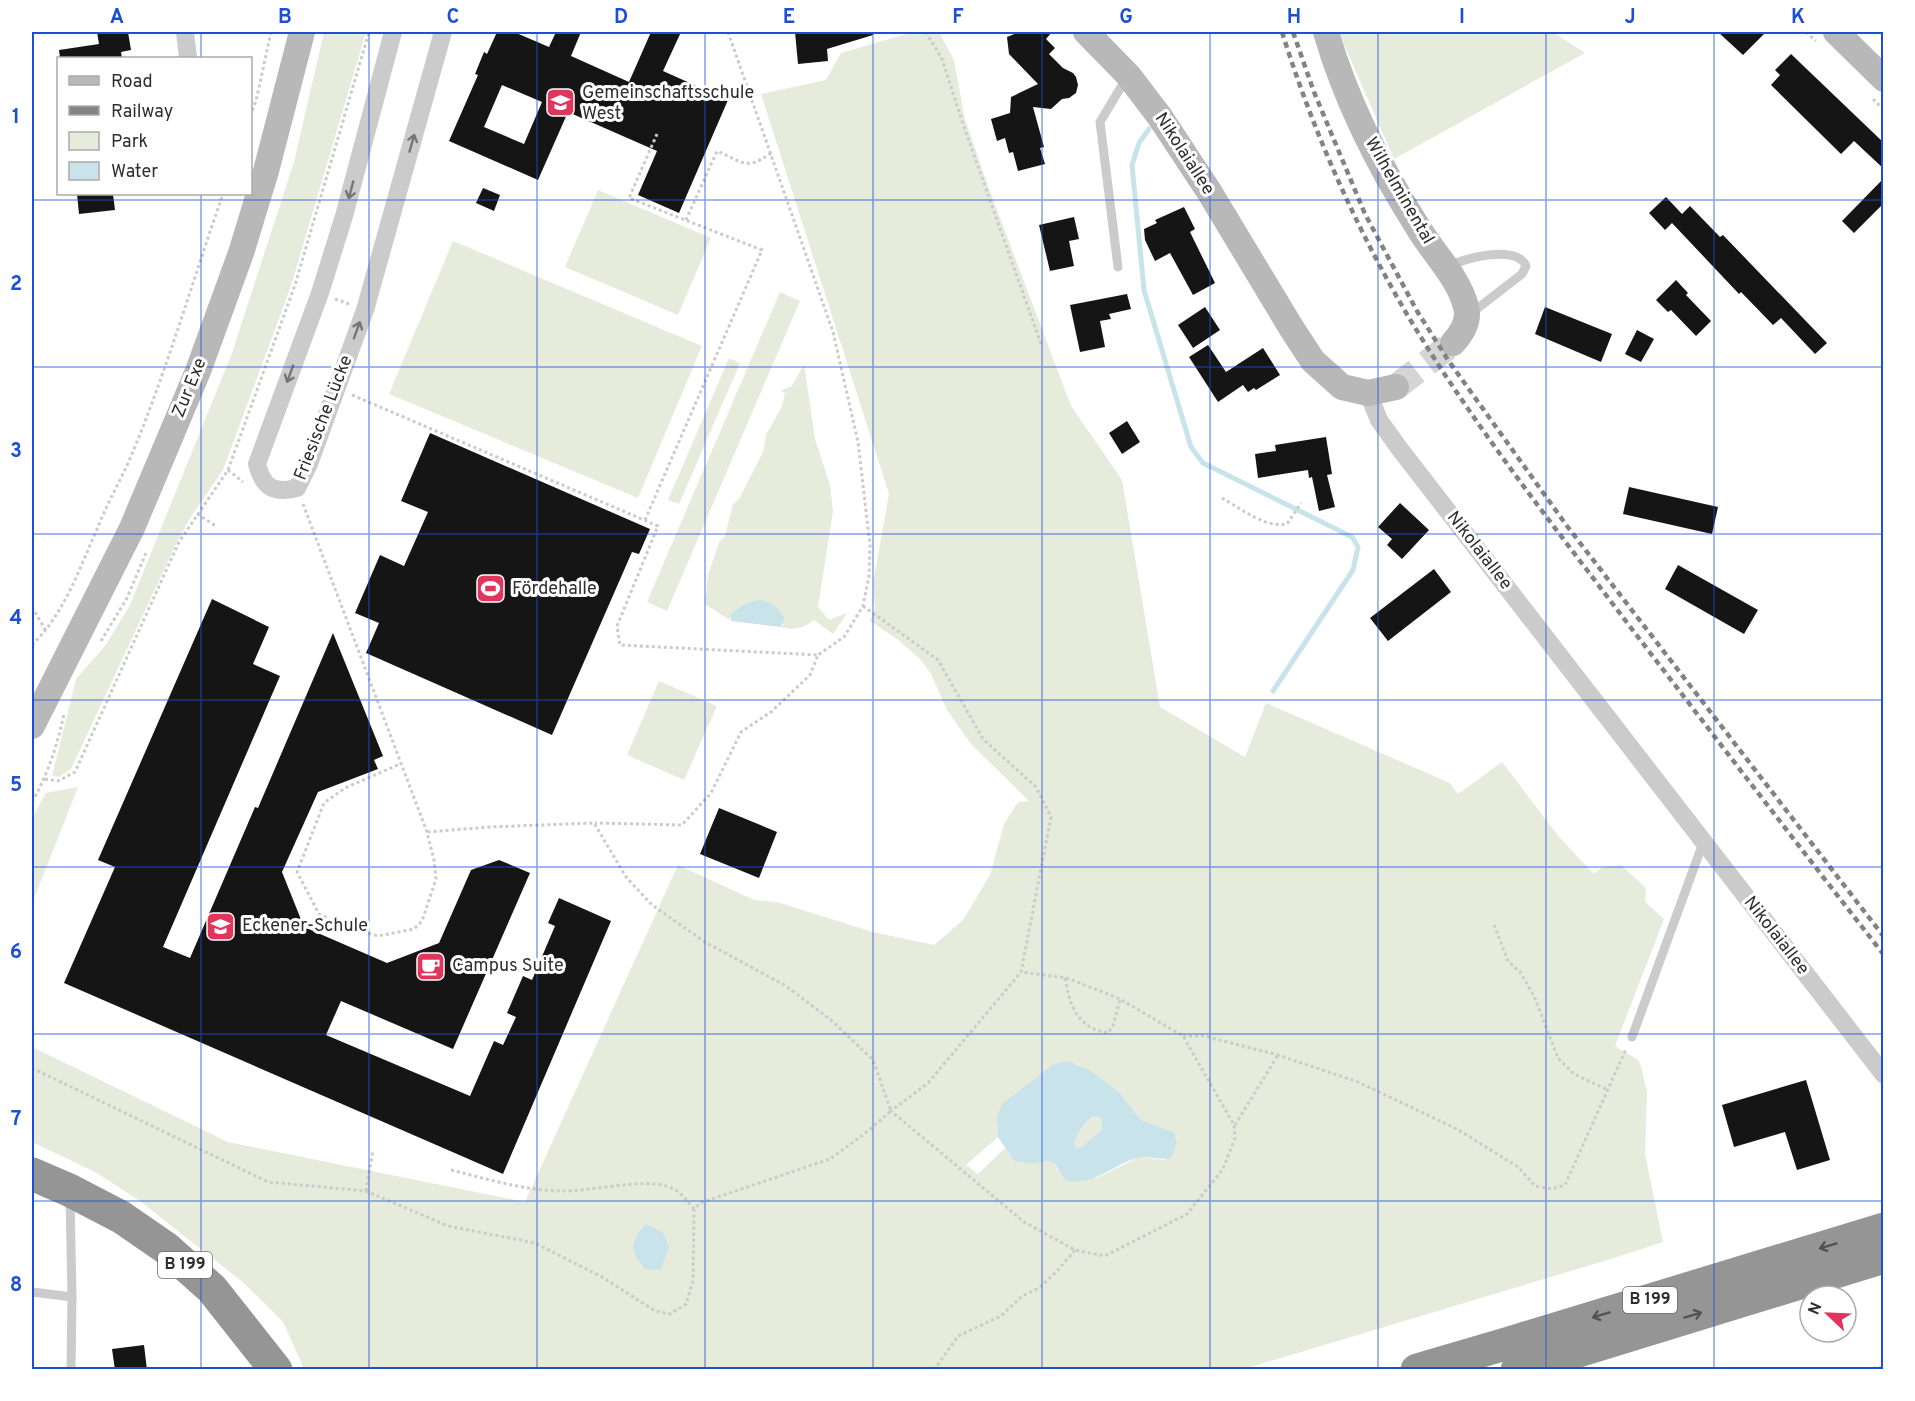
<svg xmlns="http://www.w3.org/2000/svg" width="1915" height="1401" font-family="Overpass,sans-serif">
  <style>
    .green { fill: #e7ebdc; fill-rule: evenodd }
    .water { fill: #c9e3eb; fill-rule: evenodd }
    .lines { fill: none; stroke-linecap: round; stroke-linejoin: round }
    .stream { stroke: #c9e3eb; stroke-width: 5 }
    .building { fill: #151515; fill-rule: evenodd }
    .secondary-tunnel { stroke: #d5d5d5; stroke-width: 26; stroke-dasharray: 26 13; stroke-linecap: butt }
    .path { stroke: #cbcbcb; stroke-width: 3; stroke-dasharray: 3 3; stroke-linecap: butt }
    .lane { stroke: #cbcbcb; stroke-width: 9 }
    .street { stroke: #cbcbcb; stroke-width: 18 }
    .secondary { stroke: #b8b8b8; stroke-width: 26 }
    .highway { stroke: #959595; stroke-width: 33 }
    .rail { stroke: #838383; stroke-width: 4.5; stroke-dasharray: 6 4.5; stroke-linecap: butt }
    .oneway { stroke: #757575 }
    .oneway2 { stroke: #525252 }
    .grid { fill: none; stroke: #1d4ed8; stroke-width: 1.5; stroke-opacity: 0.55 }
    .labels { text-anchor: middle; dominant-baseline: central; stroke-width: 6; stroke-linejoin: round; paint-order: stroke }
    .shield { fill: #fff; stroke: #6d6d6d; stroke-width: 1.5 }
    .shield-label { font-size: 16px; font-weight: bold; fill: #2e2e2e }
    .poi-label { font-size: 18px; fill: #2e2e2e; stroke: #fff; text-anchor: start }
    .street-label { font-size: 18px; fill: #2e2e2e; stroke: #fff }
    .neatline { fill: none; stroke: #1d4ed8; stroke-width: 2 }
    .grid-label { font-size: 20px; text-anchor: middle; font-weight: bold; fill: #1d4ed8 }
  </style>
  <rect width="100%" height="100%" fill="#fff"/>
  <g class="green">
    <polygon points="324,32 366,32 291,286 223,470 191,517 176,544 71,769 59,777 52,776 76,679 105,646 130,605 232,353 294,162"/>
    <path d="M 913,32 L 939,32 L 954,60 L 965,119 L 988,186 L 1071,406 L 1122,480 L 1160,707 L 1245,757 L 1266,703 L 1450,783 L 1458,794 L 1502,762 L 1559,837 L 1594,874 L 1601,868 L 1621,865 L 1646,888 L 1645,902 L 1664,919 L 1615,1046 L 1638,1060 L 1641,1066 L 1647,1092 L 1645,1154 L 1663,1242 L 1614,1258 L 1244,1369 L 304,1369 L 283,1322 L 245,1284 L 140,1201 L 95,1172 L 32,1142 L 32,1047 L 228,1142 L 525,1202 L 678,865 L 754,900 L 777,902 L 873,932 L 934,945 L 963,920 L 990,875 L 1004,824 L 1018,802 L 1029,801 L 971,744 L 947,710 L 931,674 L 921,660 L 897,639 L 870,621 L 875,609 L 873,583 L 889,494 L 761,94 L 826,80 L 841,53 ZM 1076,1064 L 1090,1070 L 1118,1091 L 1141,1120 L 1174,1132 L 1164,1160 L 1139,1157 L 1097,1178 L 1058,1171 L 1054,1163 L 1047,1161 L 1033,1164 L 1014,1161 L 1005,1148 L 978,1174 L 966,1165 L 998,1137 L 997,1118 Z"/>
    <polygon points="1340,32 1553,32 1585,53 1394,159 1343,42"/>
    <polygon points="598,190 711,238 678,315 565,267"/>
    <polygon points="453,241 702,346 638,498 389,394"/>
    <polygon points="780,292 800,301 667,611 647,602"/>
    <polygon points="729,358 740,363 679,504 668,500"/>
    <path d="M 804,364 L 815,439 L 830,485 L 833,511 L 818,607 L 829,620 L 847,613 L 833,634 L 814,620 C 803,629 795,630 780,627 L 784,624 L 729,618 L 731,621 L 705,604 L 708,575 L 719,542 L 725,536 L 733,504 L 739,499 L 763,452 L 766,435 L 782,406 L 785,393 L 780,391 L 792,386 Z"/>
    <polygon points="659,681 717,706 684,780 627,755"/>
    <polygon points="78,787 32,904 32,818 46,793"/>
    <path d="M 1097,1116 L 1102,1120 L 1102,1130 L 1081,1147 L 1077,1148 L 1074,1142 C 1079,1133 1085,1119 1097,1116 Z"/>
  </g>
  <g class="water">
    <path d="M 762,600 C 774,604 781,609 785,620 L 780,627 L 731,621 L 731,614 C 741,606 749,601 762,600 Z"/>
    <path d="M 1067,1061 L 1090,1070 L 1118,1091 L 1141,1120 L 1174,1132 L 1177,1142 L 1171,1158 C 1160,1161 1148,1155 1137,1158 C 1110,1166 1097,1185 1066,1181 L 1054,1163 L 1047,1161 L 1033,1164 L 1014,1161 L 998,1137 L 997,1118 L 1002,1104 L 1054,1064 ZM 1097,1116 L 1102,1120 L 1102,1130 L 1081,1147 L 1077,1148 L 1074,1142 C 1079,1133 1085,1118 1097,1116 Z"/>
    <path d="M 646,1224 L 663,1232 L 669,1247 L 661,1270 L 646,1269 C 629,1252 629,1241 646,1224 Z"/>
  </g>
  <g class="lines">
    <polyline class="stream" points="1149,129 1139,143 1132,165 1144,290 1191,447 1203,463 1352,537 1358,547 1353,570 1273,691"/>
  </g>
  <g class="building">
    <polygon points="97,32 128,32 131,50 121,52 122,58 60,58 59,50 99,44"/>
    <path d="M 497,32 L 514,32 L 549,47 L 556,32 L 581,32 L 571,56 L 629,82 L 651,32 L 681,32 L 663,71 L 728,100 L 679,213 L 638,195 L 657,151 L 568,112 L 538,180 L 449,141 L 478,75 L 475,74 L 484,52 L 487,54 ZM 502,85 L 542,102 L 524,144 L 484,127 Z"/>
    <polygon points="795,32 872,32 873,35 827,49 828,61 798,64"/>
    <polygon points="1019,32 1052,32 1046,39 1055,48 1049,54 1063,68 1073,73 1076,77 1078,85 1076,93 1069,98 1062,99 1051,109 1033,107 1044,147 1040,148 1045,164 1018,171 1013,152 1009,153 1005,138 997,141 991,119 1010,113 1011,97 1038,84 1009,54 1007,37"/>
    <polygon points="1718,32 1766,32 1743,55"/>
    <polygon points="1791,54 1884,143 1884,169 1854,141 1841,154 1771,85 1780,75 1775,70"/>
    <polygon points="1884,178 1884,203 1854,233 1842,221"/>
    <polygon points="483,188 500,195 494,211 476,203"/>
    <polygon points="77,194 113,194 115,210 79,214"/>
    <polygon points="1666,197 1682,214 1690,206 1720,237 1723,235 1827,343 1815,354 1781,318 1773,325 1741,292 1739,294 1672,223 1665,230 1649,213"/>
    <polygon points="1184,207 1195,229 1190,232 1215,283 1193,295 1170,253 1155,261 1145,240 1144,229 1157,223 1155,220"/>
    <polygon points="1074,217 1079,239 1069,241 1074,266 1050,271 1039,225"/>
    <polygon points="1676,280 1688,293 1686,295 1711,321 1696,336 1671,310 1668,312 1656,300"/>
    <polygon points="1127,294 1131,309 1109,314 1111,319 1100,321 1105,347 1080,352 1070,305"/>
    <polygon points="1205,307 1220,330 1193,348 1178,325"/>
    <polygon points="1545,307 1612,334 1601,362 1535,334"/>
    <polygon points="1637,330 1654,339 1641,362 1625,354"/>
    <polygon points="1208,345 1226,372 1263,348 1280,375 1256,390 1254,388 1248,392 1243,385 1218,402 1189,357"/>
    <polygon points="1127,421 1140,442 1122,454 1109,433"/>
    <polygon points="430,433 650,529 639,554 632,552 552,735 366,653 379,623 355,613 380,555 404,566 428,512 401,501"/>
    <polygon points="1326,437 1332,474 1327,475 1335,507 1319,511 1312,477 1309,478 1308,470 1258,478 1255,454 1276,451 1275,445"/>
    <polygon points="1629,487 1718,507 1712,534 1623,514"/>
    <polygon points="1400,503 1429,530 1402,559 1387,545 1392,539 1378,527"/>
    <polygon points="1678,565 1758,610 1744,634 1665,589"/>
    <polygon points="1434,569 1451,592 1388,641 1370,618"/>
    <polygon points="212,599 269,627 253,664 280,676 163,947 190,958 255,807 258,808 333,633 383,756 374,760 378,769 318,792 282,872 304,927 387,963 439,943 471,870 499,860 530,873 453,1049 341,1001 326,1035 470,1096 494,1041 503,1045 516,1017 507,1013 523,976 532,980 555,926 548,923 559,898 611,921 503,1174 64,983 115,867 98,860"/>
    <polygon points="719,808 777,832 759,878 700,854"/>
    <polygon points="1806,1080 1830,1160 1797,1170 1785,1132 1734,1147 1722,1105"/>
    <polygon points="144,1345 147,1370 115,1370 112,1349"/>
  </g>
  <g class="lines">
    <polyline class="secondary-tunnel" points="1396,387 1453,343"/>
    <g class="path">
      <polyline points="728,32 833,332 858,442 870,545 869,576 863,606 844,637 818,655"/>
      <polyline points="926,32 942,59 963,124 1041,344"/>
      <polyline points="1806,32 1816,41"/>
      <polyline points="1873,99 1884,110"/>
      <polyline points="250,116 256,101 271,32"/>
      <path d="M 686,220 L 717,151 C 743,162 746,171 771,153"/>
      <polyline points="335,299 349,304"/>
      <polyline points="352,395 658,526 617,626 620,645 818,655 810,675 771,712 741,732 711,793 682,825 595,823"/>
      <polyline points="228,470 243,482"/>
      <path d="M 1222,498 C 1242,509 1264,528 1287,524 L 1301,503"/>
      <polyline points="303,504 427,832 434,860 436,879 422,921 414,929 378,936 344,926 319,914 297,872 324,803 345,788 400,764"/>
      <polyline points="197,514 216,526"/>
      <polyline points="645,520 762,250 629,198 657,134"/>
      <polyline points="863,606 938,660 983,739 1036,787 1051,817 1021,972 928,1083 891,1111 1024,1222 1075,1250 1105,1256 1187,1214 1223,1169 1235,1138 1234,1125 1183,1036 1120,999 1067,978 1021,972"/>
      <polyline points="32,607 46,631"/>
      <polyline points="101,641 127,598 146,553"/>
      <path d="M 32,645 C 65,613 79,569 98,527 C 107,504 119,483 129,461 C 166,374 192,282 223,194"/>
      <polyline points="45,779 58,781 75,772 179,542 228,470 295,285 369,32"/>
      <path d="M 32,802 C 48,774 57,746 64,714"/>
      <polyline points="1494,925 1508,961 1520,972 1534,996 1558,1058 1574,1074 1608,1090"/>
      <path d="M 1065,978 C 1070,1006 1077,1028 1108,1033 L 1113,1026 L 1120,999"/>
      <polyline points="1183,1036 1204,1036 1278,1055 1358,1082 1457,1129 1518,1167 1535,1186 1552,1189 1565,1185 1626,1049"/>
      <polyline points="32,1068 268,1182 366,1191 448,1226 535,1243 604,1278 655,1311 670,1314 686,1304 693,1281 694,1209 700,1203 830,1159 863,1135 891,1111 873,1060 831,1020 786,986 705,942 652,905 626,877 594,823 490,827 427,832"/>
      <polyline points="1235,1125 1278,1055"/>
      <path d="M 451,1170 C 487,1179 523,1190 560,1191 C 589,1192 642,1178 666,1186 C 680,1190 685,1199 694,1209"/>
      <polyline points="366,1191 373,1150"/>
      <polyline points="934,1370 958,1336 1001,1316 1022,1296 1039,1288 1057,1271 1075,1250"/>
      <polyline points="1855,1370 1884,1367"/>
    </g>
    <g class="lane">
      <polyline points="1118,267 1100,122 1127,77"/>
      <path d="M 1449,267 C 1464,257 1517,245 1526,266 L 1522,274 L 1478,308 L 1470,310"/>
      <polyline points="1632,1037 1703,843"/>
      <polyline points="70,1198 72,1297 71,1370"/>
      <polyline points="32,1292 72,1297"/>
    </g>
    <g class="street">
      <polyline points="185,32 188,58"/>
      <path d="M 393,32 L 344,216 L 320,293 L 257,464 C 263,487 273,494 297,488 L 309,464 L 365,310 L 443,32"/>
      <polyline points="1368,393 1379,420 1399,448 1884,1075"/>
    </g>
    <g class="secondary">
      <polyline points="1086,32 1128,75 1160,117 1210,193 1292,329 1313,361 1342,387 1368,393 1396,387"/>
      <path d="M 1326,32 C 1346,101 1380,168 1419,229 C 1434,254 1459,278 1466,307 C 1470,321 1462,333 1453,343"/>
      <polyline points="1836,32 1884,79"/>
      <polyline points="32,726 132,528 198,371 241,253 266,171 302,32"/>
    </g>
    <g class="highway">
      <polyline points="32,1174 69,1190 121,1217 166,1248 212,1289 276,1370"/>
      <polyline points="1417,1370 1509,1343 1884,1229"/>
      <polyline points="1517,1370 1884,1257"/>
    </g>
    <g class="rail">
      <path d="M 1282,32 C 1313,131 1355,226 1408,316 C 1472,423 1550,521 1625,620 C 1711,732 1797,844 1884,955"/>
      <polyline points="1293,32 1314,92 1365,214 1417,311 1448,360 1567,526 1884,937"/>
    </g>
  </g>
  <defs><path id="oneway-shaft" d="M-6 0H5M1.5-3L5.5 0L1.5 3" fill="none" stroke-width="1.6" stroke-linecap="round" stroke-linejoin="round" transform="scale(1.5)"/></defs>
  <g class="oneway">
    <use href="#oneway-shaft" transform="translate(412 143) rotate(-74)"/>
    <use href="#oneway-shaft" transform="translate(351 190) rotate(105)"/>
    <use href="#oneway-shaft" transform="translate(357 330) rotate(-70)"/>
    <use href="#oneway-shaft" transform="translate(290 374) rotate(110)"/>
  </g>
  <g class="oneway2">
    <use href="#oneway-shaft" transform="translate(1828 1246) rotate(163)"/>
    <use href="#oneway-shaft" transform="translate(1601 1315) rotate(163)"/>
    <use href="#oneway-shaft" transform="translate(1693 1315) rotate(-17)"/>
  </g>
  <path class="grid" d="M 201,32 L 201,58M 369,32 L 369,1370M 537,32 L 537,1370M 705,32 L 705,1370M 873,32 L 873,1370M 1042,32 L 1042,1370M 1210,32 L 1210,1370M 1378,32 L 1378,1370M 1546,32 L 1546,1370M 1714,32 L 1714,1370M 201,194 L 201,1370M 32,200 L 1884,200M 32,367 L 1884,367M 32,534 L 1884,534M 32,700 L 1884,700M 32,867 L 1884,867M 32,1034 L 1884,1034M 32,1201 L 1884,1201"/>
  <defs>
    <symbol id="school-square" viewBox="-11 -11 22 22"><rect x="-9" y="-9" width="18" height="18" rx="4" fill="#e0355d" stroke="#fff"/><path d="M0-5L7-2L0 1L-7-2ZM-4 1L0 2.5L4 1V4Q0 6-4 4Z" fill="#fff"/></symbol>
    <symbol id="stadium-square" viewBox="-11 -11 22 22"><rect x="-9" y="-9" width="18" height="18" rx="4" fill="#e0355d" stroke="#fff"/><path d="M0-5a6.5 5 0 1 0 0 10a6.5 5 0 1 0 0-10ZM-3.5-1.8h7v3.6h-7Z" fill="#fff"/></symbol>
    <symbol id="cafe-square" viewBox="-11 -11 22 22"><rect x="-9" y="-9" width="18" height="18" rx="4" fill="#e0355d" stroke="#fff"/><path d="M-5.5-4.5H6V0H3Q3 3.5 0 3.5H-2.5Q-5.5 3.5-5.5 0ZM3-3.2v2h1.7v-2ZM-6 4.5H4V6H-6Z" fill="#fff"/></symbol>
  </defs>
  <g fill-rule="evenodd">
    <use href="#school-square" x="544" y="86" width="33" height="33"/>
    <use href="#stadium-square" x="474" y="572" width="33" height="33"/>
    <use href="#school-square" x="204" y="910" width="33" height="33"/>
    <use href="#cafe-square" x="414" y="950" width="33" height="33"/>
  </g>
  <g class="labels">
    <g class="shield">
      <rect x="158" y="1252" width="54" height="26" rx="4.5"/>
      <rect x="1623" y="1287" width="54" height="26" rx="4.5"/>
    </g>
    <g class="shield-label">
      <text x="185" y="1265">B 199</text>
      <text x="1650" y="1300">B 199</text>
    </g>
    <g class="poi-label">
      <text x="582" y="93">Gemeinschaftsschule<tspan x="582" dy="21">West</tspan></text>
      <text x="512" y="589">Fördehalle</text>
      <text x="242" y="926">Eckener-Schule</text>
      <text x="452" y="966">Campus Suite</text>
    </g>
    <g class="street-label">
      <text transform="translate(1184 154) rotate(57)">Nikolaiallee</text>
      <text transform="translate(1399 191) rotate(60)">Wilhelminental</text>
      <text transform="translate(190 388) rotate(-68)">Zur Exe</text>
      <text transform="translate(324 418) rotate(-69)">Friesische Lücke</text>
      <text transform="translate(1479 551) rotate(52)">Nikolaiallee</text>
      <text transform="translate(1776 936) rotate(52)">Nikolaiallee</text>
    </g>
  </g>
  <rect width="1915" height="1401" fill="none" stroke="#ffffff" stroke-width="66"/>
  <rect x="57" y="57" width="195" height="138" fill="#ffffff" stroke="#ababab" stroke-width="1.5"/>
  <rect x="69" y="76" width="30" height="9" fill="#b8b8b8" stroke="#ababab" stroke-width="1.5"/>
  <text x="111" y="87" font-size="18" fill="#2e2e2e">Road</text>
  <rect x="69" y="106" width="30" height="9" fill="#838383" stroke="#ababab" stroke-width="1.5"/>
  <text x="111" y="117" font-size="18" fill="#2e2e2e">Railway</text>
  <rect x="69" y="132" width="30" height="18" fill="#e7ebdc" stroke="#ababab" stroke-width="1.5"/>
  <text x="111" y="147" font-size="18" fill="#2e2e2e">Park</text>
  <rect x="69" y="162" width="30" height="18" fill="#c9e3eb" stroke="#ababab" stroke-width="1.5"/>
  <text x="111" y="177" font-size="18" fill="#2e2e2e">Water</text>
  <g transform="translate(1828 1314) rotate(293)"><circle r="28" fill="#ffffff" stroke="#ababab" stroke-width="1.5"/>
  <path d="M0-4.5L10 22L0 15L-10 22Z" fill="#e0355d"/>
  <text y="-9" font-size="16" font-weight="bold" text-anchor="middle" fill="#2e2e2e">N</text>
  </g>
  <rect x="33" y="33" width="1849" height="1335" class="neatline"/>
  <g class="grid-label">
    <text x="117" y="23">A</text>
    <text x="285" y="23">B</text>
    <text x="453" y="23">C</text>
    <text x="621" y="23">D</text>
    <text x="789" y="23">E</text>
    <text x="958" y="23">F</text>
    <text x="1126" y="23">G</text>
    <text x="1294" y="23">H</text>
    <text x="1462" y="23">I</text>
    <text x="1630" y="23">J</text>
    <text x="1798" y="23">K</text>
    <text x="16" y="123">1</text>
    <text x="16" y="290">2</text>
    <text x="16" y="457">3</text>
    <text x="16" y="624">4</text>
    <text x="16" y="791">5</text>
    <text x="16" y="958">6</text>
    <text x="16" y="1125">7</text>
    <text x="16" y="1291">8</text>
  </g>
</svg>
